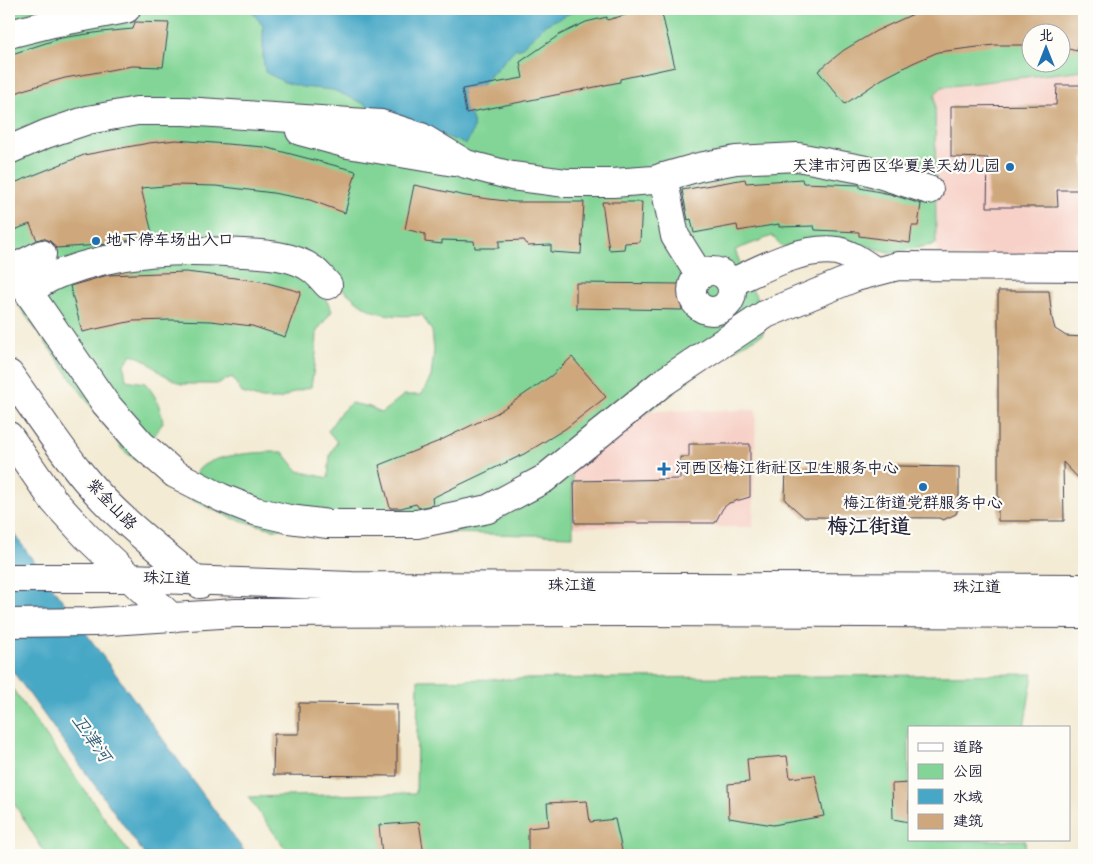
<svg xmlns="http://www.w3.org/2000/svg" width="1093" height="864" font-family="'Indie Flower','LXGW WenKai TC',sans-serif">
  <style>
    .built { fill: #f7d1c8 }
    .green { fill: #82d596; stroke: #527c68; fill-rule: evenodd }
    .water { fill: #46a8c6; stroke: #346580 }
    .building { fill: #cea87c }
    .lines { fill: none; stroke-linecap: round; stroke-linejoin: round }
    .minor-casing { stroke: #414052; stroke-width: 30 }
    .major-casing { stroke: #414052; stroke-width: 30 }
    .minor { stroke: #fff; stroke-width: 28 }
    .major { stroke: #fff; stroke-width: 28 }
    .poi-dot { fill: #1f6fb2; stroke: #fdfcf7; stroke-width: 2 }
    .labels { text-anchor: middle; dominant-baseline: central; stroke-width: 4.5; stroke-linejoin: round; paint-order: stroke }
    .poi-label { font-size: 16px; fill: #22223b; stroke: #fdfcf7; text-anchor: start }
    .street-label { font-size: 16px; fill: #22223b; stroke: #fdfcf7 }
    .water-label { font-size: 18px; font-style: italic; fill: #325e7a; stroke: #fdfcf7 }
    .district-label { font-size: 21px; font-weight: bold; fill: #22223b; stroke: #fdfcf7 }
  </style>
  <rect width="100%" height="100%" fill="#fdfcf7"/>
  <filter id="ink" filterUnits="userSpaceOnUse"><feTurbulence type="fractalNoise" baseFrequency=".02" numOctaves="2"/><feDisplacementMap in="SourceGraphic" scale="10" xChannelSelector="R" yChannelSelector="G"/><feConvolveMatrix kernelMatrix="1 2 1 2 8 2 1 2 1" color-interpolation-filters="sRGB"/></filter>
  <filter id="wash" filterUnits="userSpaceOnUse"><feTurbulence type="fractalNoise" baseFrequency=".0096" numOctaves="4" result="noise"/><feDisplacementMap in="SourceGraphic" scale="20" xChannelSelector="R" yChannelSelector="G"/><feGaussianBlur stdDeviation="1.12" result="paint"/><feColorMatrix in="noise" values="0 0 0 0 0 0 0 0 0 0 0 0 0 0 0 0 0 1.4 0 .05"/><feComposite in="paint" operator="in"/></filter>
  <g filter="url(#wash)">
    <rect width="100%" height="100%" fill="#f3ebd4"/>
    <g class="built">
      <polygon points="1084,68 1084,239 1076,256 937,257 935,94 942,87"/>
      <polygon points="756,410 753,527 573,527 572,471 642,411"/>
    </g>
    <g class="green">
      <path d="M 9,9 L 1084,9 L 1084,70 L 942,87 L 935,94 L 936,244 L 892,253 L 866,246 L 824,240 L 783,247 L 772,236 L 735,250 L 749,286 L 757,296 L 763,334 L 709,364 L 572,471 L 573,536 L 273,529 L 232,518 L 188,498 C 191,489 193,479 197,472 C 208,453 263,452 283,452 L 298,471 L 328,478 L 330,455 L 337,442 L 328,431 L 340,413 L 351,403 L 370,407 L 381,413 L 404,395 L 421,395 L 431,377 L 434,350 L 432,331 L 422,315 C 405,316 388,317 371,310 C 356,304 330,276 317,264 L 320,288 L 332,311 L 317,331 L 316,354 L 311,387 L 294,392 L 280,399 L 262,399 L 242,393 L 232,377 L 217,384 L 181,384 L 161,373 L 145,360 L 132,354 L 124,365 L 126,380 L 145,383 C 156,395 160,406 163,422 L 138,462 L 122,449 L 9,292 ZM 1030,32 L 1060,32 L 1060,62 L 1030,62 Z"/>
      <polygon points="1033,674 1024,728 909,728 909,840 1025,840 1026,855 290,855 248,797 416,793 418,680"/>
      <polygon points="9,684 131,855 46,855 9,795"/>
    </g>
    <g class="water">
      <path d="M 250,9 L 579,9 L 545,25 L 519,50 L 516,48 L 481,86 L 462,89 L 466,112 L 469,113 C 477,124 473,133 466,144 L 383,114 L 365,104 L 333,90 L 302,87 L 284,82 L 265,72 L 263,57 L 263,26 Z"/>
      <polygon points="9,527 247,855 145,855 9,666"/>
    </g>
    <g id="blocks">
      <g class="building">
        <polygon points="940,9 1084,9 1084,21 1077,51 1060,47 1060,32 1030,32 1030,45 994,45 938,52 913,63 882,79 845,104 818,71 844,50 876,31 911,15"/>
        <polygon points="636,12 662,14 675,67 620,79 620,82 466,113 462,89 523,78 520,62 559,35 586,22 607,17 607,20"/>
        <polygon points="135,22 169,23 163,67 132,66 65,78 26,89 9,96 9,55 61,38 101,32 133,29"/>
        <polygon points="1057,85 1084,85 1084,190 1057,190 1058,207 987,207 988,158 951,157 951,106 1056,105"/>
        <polygon points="176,140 264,147 356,171 345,213 310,200 273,193 216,186 176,185 141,188 153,237 100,245 56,248 50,241 43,238 37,240 30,224 9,232 9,185 84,155 149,143"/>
        <polygon points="745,179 746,183 802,179 803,183 860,185 860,188 890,194 921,204 918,226 912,226 910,243 859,236 859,232 815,230 814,226 779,227 779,224 738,231 737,225 694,233 691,219 688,220 682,190"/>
        <polygon points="414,185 466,196 489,199 515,202 584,202 581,254 551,252 551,245 528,246 524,240 499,241 499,248 475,248 474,241 442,240 442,244 425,242 425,234 405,229"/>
        <polygon points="602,202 642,202 640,242 625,243 624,249 609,250"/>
        <polygon points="186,272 260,281 301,292 285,337 252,326 211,321 171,320 133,321 82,332 70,286 108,275"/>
        <polygon points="576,283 682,284 682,310 576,308"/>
        <polygon points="998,291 1049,291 1052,318 1055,329 1066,336 1084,337 1084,484 1063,462 1064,521 998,521"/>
        <polygon points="572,357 606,397 565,429 524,454 432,498 433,505 419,508 416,504 401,508 390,508 379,465 437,442 497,413 551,376"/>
        <polygon points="689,444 750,444 750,497 729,503 723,508 715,523 575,523 574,481 680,479 680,457 689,457"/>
        <polygon points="786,464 959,467 959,506 956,514 943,520 939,518 804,517 785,500"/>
        <polygon points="299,703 397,704 397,776 273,775 274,734 299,734"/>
        <polygon points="787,756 790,778 815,775 824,816 773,825 729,818 728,784 749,782 747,759"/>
        <polygon points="909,783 909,822 893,819 892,784"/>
        <polygon points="587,801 590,822 615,819 623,855 528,855 528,828 549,826 547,803"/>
        <polygon points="419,822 424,855 382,855 379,825"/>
      </g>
    </g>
  </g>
  <g filter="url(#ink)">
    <use href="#blocks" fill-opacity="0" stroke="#414052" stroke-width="1"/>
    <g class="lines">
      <defs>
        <g id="minor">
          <polyline points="9,34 53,23 126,9"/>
          <polyline points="300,131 348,144 454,162"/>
          <polyline points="9,150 46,134 88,120 137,111 184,111 381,124 421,137 466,164 512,176 566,183 613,183 654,180 699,167 736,160 798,157 866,170 929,190"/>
          <polyline points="663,177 675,236 700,276"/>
          <polyline points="9,264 105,403 141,444 175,474 222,498 255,511 289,519 328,524 417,524 488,509 544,479 662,383 766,314 856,277 898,266 1084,267"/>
          <polyline points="12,269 42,254"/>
          <circle cx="712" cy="291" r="20"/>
          <path d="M 731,283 C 761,269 802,246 837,251 C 851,254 863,263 875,271"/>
          <path d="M 28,291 C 38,285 49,277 61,273 C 121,251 179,248 242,253 C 264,254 293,255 312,269 C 318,273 323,280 328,285"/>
        </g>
        <g id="major">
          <path d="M 9,374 C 34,409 58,446 85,479 C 118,519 160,550 200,584"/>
          <polyline points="9,436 54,501 86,536 172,618"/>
          <polyline points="9,578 129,578 352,586 1084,588"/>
          <polyline points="9,623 94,622 236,613 637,612 1084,614"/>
        </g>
      </defs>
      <use href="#minor" class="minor-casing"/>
      <use href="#major" class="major-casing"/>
      <use href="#minor" class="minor"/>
      <use href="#major" class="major"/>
    </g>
  </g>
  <g class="poi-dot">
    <circle cx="1010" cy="167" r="5"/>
    <circle cx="96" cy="241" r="5"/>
    <path d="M661.5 461.5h5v5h5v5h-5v5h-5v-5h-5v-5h5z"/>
    <circle cx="923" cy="487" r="5"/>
  </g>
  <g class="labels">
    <g class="poi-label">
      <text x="1000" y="167" text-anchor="end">天津市河西区华夏美天幼儿园</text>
      <text x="106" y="241">地下停车场出入口</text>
      <text x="675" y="469">河西区梅江街社区卫生服务中心</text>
      <text x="923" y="504" text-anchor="middle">梅江街道党群服务中心</text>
    </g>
    <g class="street-label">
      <text transform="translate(111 505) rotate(46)">紫金山路</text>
      <text transform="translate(167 579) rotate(2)">珠江道</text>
      <text x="572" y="586">珠江道</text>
      <text x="977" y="588">珠江道</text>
    </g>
    <g class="water-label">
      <text transform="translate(90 739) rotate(55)">卫津河</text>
    </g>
    <g class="district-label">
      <text x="869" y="528">梅江街道</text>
    </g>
  </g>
  <rect width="1093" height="864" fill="none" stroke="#fdfcf7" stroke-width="30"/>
  <rect x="908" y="726" width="162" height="115" fill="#fdfcf7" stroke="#a5a5ac"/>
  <rect x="918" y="743" width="25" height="8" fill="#ffffff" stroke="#a5a5ac"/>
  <text x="953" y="752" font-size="15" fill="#22223b">道路</text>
  <rect x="918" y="764" width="25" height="15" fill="#82d596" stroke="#a5a5ac"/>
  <text x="953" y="776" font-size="15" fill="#22223b">公园</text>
  <rect x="918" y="789" width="25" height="15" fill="#46a8c6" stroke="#a5a5ac"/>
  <text x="953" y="802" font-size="15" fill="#22223b">水域</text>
  <rect x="918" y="814" width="25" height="15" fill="#cea87c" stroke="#a5a5ac"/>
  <text x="953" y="826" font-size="15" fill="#22223b">建筑</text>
  <g transform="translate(1046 48)"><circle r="24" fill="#fdfcf7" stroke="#a5a5ac"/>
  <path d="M0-4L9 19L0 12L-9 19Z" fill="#1f6fb2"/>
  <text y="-8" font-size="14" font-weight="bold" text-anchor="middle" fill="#22223b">北</text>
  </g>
</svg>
